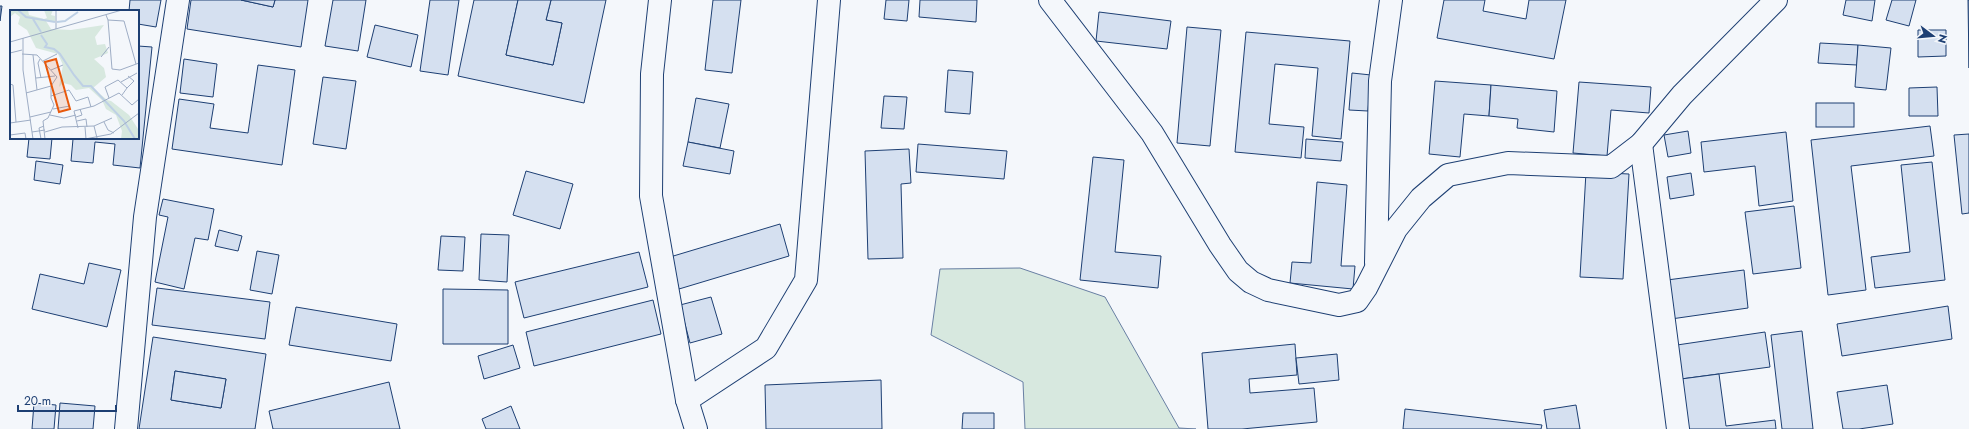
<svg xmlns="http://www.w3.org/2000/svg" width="1969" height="429" font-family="Jost,sans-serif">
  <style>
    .green { fill: #d7e8df; stroke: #687fa3 }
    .building { fill: #d5e0f0; stroke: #1d3f73; fill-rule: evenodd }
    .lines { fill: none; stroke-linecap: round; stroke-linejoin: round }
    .minor-casing { stroke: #1d3f73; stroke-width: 24 }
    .minor { stroke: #f4f7fb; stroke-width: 22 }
    .inset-river { fill: none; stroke: #bed0e5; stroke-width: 2 }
    .inset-road { fill: none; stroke: #9eadc5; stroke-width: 1 }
    .view { fill: #e8590c; fill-opacity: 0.15; stroke: #e8590c; stroke-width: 2 }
    .inset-edge { fill: none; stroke: #1d3f73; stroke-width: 2 }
  </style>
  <rect width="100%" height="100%" fill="#f4f7fb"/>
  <polygon class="green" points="1020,268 1105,297 1179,428 1196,429 1025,429 1023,382 931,335 940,269"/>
  <g class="building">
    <polygon points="130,0 161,0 156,27 138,24 138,11 129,11"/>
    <polygon points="191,0 241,0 273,7 275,0 308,0 301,47 187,29"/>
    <polygon points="241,0 275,0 273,7"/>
    <polygon points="333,0 366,0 358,51 325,46"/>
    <polygon points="430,0 459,0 448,75 420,71"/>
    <polygon points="474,0 518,0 506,55 553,65 562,23 546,20 551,0 606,0 584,103 458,76"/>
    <polygon points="518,0 551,0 546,20 562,23 553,65 506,55"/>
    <polygon points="713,0 741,0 732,73 705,70"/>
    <polygon points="886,0 909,0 907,21 884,19"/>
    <polygon points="920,0 977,0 976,22 919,17"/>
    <polygon points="1444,0 1485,0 1483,11 1526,19 1529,0 1566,0 1554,59 1437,38"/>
    <polygon points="1846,0 1875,0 1872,21 1843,15"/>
    <polygon points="1892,0 1916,0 1909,26 1886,20"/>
    <polygon points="1968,0 1969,0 1969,68"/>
    <polygon points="0,6 2,6 0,21"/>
    <polygon points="1099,12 1171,21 1167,49 1096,41"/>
    <polygon points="375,25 418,35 411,67 367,57"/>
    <polygon points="1187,27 1221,30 1210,146 1177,143"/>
    <polygon points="1918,30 1946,30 1946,56 1918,57"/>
    <polygon points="1246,32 1350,41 1341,139 1312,136 1318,68 1275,64 1269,124 1304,127 1301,158 1235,152"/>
    <polygon points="1820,43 1858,45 1857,65 1818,63"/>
    <polygon points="1858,45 1891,48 1886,90 1855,87"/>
    <polygon points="138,46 152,47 140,168 113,165 115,144 95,142 93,163 71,161 73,139 59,138 138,138"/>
    <polygon points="184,59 217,64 213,97 180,93"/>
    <polygon points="258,65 295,70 282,165 172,149 179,99 214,104 210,128 248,133"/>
    <polygon points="948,70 973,72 970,114 945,112"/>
    <polygon points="1352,73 1371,75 1368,111 1349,110"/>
    <polygon points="323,77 356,81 346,149 313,144"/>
    <polygon points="1435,81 1491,85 1489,116 1464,114 1460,157 1429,154"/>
    <polygon points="1579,82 1651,87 1649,113 1611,110 1607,156 1573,153"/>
    <polygon points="1491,85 1557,91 1554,132 1517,128 1518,119 1489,116"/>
    <polygon points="1937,87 1938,116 1909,116 1909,88"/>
    <polygon points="884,96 907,97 904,129 881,128"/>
    <polygon points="696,98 729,104 720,148 688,142"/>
    <rect x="1816" y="103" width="38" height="24"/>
    <polygon points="1930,126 1934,156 1851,166 1866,290 1828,295 1811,140"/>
    <polygon points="1688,131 1691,153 1668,157 1664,135"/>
    <polygon points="1786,132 1793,201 1759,206 1755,166 1704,172 1701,142"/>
    <polygon points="1969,134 1969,213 1962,214 1954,135"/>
    <polygon points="29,138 52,138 50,159 27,157"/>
    <polygon points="1306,139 1343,142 1341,161 1305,158"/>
    <polygon points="688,142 734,151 730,174 683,166"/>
    <polygon points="918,144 1007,151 1004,179 916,172"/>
    <polygon points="909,149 911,183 901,184 903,258 868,259 865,151"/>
    <polygon points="1093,157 1124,160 1115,252 1161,256 1158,288 1080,280"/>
    <polygon points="36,161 63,165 60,184 34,180"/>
    <polygon points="1932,162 1945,280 1875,288 1871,257 1910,252 1901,165"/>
    <polygon points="526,171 573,184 560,229 513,215"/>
    <polygon points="1586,172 1629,174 1623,279 1580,277"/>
    <polygon points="1691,173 1694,195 1670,199 1667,177"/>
    <polygon points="1317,182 1347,185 1341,266 1355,266 1353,289 1290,283 1292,262 1311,263"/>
    <polygon points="163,199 214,209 208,240 195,238 184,289 155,282 168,217 159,215"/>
    <polygon points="1794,206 1801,268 1753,274 1745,212"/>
    <polygon points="780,224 789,256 679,289 670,257"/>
    <polygon points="219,230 242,236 238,251 215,246"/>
    <polygon points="481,234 509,235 507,282 479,280"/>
    <polygon points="441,236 465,237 463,271 438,270"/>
    <polygon points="257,251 279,255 272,294 250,290"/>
    <polygon points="639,252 648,287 524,318 515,282"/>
    <polygon points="89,263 121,270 107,327 32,309 40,274 84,284"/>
    <polygon points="1744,270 1748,308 1671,319 1667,280"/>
    <polygon points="157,288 270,302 265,339 152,325"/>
    <polygon points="443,289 508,290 508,344 443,344"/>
    <polygon points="711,297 722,334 690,343 680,305"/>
    <polygon points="653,300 661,334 534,366 526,332"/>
    <polygon points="1948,306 1952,339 1842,356 1837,324"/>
    <polygon points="296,307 397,324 391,361 289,345"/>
    <polygon points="1802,331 1813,429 1782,429 1771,335"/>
    <polygon points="1765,332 1770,367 1681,379 1677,345"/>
    <path d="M 153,337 L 266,354 L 255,429 L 139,429 ZM 175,371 L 226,379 L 221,408 L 171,400 Z"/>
    <polygon points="1295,344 1297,375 1249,379 1250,393 1314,388 1317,422 1242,429 1208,429 1202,353"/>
    <polygon points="513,345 520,368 484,379 478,356"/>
    <polygon points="1337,354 1339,380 1299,384 1296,358"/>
    <polygon points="175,371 226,379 221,408 171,400"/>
    <polygon points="1719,374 1726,426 1775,420 1776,429 1688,429 1681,379"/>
    <polygon points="881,380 882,429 766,429 765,385"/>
    <polygon points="389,382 400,429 273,429 269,411"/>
    <polygon points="1887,385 1893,424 1859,429 1843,429 1837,392"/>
    <polygon points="34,403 56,405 54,429 32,429"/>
    <polygon points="60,403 95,406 93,429 58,429"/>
    <polygon points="1576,405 1580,429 1547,429 1544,410"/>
    <polygon points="511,406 520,429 486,429 482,419"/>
    <polygon points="1405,409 1542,425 1541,429 1403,429"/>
    <polygon points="963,413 994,413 994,429 962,429"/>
  </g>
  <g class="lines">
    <defs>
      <g id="minor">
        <polyline points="660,0 652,74 651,196 687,400 696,429"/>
        <polyline points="1050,0 1152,133 1220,245 1238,271 1251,282 1268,290 1339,305 1357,301 1366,288 1396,229 1421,198 1448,175 1508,163 1611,167 1641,144 1682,95 1776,0"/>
        <polyline points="1641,144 1678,429"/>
        <polyline points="1376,263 1380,81 1391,0"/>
        <polyline points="687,400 766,348 806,280 829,0"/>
        <polyline points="126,429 145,217 178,0"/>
      </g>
    </defs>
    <use href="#minor" class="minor-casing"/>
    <use href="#minor" class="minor"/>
  </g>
  <g transform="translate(10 10)">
    <rect width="129" height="129" fill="#f4f7fb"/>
    <path d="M 0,0 L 18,0 L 19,5 L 34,9 L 37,8 L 34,0 L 43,0 L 41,5 L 45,6 L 45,12 L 36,11 L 41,19 L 61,20 L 94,15 L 85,27 L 87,35 L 95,34 L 98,43 L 84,49 L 94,58 L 96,67 L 83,78 L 97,90 L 101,91 L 119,105 L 128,119 L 129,129 L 111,129 L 112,121 L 106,105 L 96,99 L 92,90 L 79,78 L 66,80 L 61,75 L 53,73 L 49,77 L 53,55 L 48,44 L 26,38 L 17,20 L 8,14 L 10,7 L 5,3 L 0,7 Z" fill="#d7e8df"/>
    <path class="inset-river" d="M 8,0 L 16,7 L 45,12M 23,9 L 31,22M 47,12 L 55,11 L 68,2M 31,25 L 37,34 L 35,37 L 44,39 L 50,44 L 64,65 L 73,76 L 81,76 L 114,111 L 125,129"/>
    <path class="inset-road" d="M 96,5 L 98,10 L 114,11 L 126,54M 98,10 L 102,59 L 110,60 L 129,53M 46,19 L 46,0M 13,28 L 13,60 L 23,129M 0,32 L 112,0M 0,43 L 12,40M 12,44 L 27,45 L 47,67 L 41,76 L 16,83M 23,45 L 27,80M 91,47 L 99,37M 30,49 L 28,53 L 31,68M 33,51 L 47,44M 41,60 L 53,55M 26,68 L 45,66M 111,72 L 127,63M 0,74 L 3,75 L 6,112M 117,78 L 124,71 L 118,66M 41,86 L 59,80 L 66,91 L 78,87 L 81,97M 99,88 L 95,77 L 108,70 L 117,78 L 112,85M 43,99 L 60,96M 40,105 L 54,108 L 66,105M 20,107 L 41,102M 66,107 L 72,105 L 70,99M 67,111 L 76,109 L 77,117M 94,112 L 98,120 L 104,123M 0,113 L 21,110M 84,116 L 87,128M 75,117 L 76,129M 68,118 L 64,101 L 84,96 L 109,83 L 122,95 L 129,89M 22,122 L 35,120M 35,122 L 52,117 L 84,116 L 102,108M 0,125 L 15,123 L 16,129M 31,129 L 29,118 L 34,116M 35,129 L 33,111 L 38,108 L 44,95 L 41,88 L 41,76M 75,129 L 101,124 L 129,103"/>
    <path class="view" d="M 46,49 L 60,99 L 49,102 L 35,52 Z"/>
    <rect width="129" height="129" class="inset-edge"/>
  </g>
  <g transform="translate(1933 36) rotate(106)" stroke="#f4f7fb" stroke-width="3" paint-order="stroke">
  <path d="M0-3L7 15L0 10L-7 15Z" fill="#1d3f73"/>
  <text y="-6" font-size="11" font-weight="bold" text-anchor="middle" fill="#1d3f73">N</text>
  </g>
  <path d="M18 405v6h98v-6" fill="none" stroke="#1d3f73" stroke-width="2"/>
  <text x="24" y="405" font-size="12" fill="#1d3f73" stroke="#f4f7fb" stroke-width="3" paint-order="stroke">20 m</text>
</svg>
